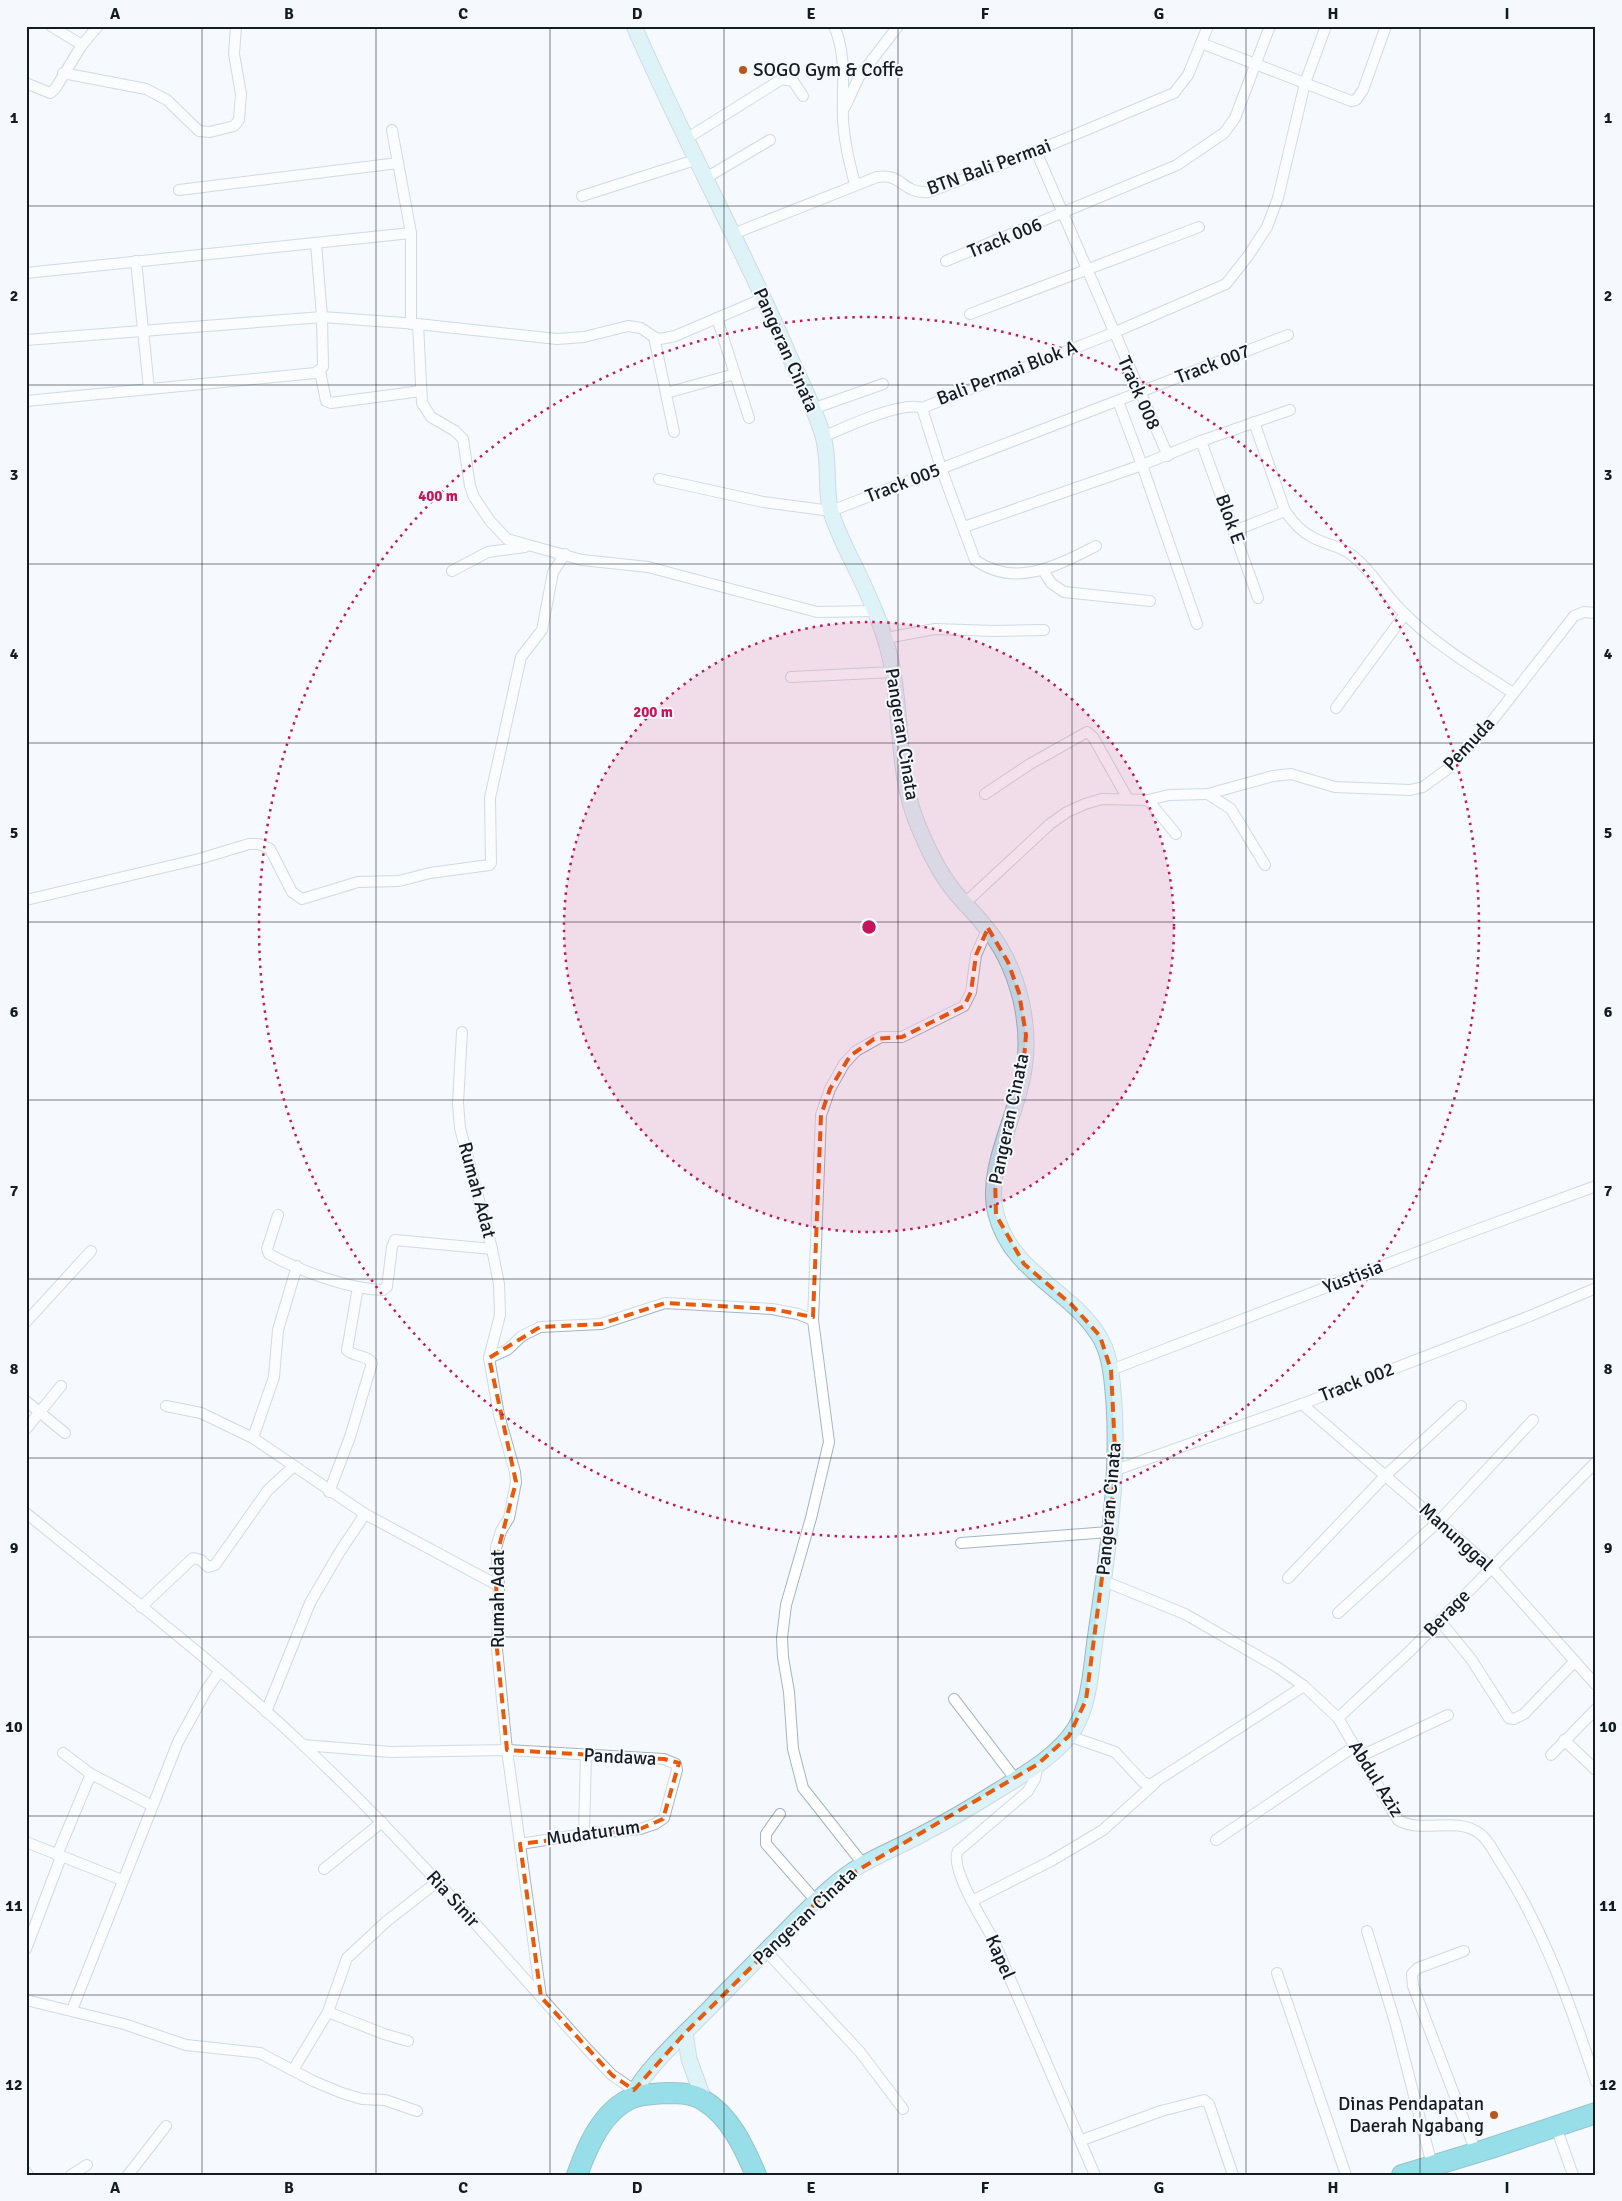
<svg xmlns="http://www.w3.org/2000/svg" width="1622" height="2201" font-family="Signika,sans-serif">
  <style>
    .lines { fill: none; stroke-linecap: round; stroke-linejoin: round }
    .street-casing { stroke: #a1b5c4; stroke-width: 12 }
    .secondary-casing { stroke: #a1b5c4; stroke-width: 17 }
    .highway-casing { stroke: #208492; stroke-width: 22 }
    .street { stroke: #fff; stroke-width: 10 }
    .secondary { stroke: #beebf1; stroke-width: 15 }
    .highway { stroke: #27bdcf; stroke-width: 20 }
    .marked { fill: none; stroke: #e8590c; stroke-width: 4; stroke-dasharray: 10 6; stroke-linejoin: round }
    .grid { fill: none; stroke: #141b21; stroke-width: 1; stroke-opacity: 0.55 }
    .ring { fill: none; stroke: #c2185b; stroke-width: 2.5; stroke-dasharray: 2.5 5 }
    .poi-dot { fill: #b9561c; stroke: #f5f9fd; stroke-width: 2 }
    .labels { text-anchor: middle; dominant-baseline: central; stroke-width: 4; stroke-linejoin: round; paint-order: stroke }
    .poi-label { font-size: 19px; fill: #141b21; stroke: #f5f9fd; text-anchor: start }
    .street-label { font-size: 19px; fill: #141b21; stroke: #f5f9fd }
    .centre { fill: #c2185b; stroke: #f5f9fd; stroke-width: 2.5 }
    .ring-label { font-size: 15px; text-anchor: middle; font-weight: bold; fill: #c2185b; stroke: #f5f9fd; stroke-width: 4; stroke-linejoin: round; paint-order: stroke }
    .neatline { fill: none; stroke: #141b21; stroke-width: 2 }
    .grid-label { font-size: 16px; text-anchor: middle; font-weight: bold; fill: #141b21 }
  </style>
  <rect width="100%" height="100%" fill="#f5f9fd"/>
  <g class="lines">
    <defs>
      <g id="street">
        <polyline points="51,26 82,45"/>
        <path d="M 834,26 C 847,55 842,88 843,119 C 844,141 849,162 855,184"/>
        <polyline points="1201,43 1351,101 1356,100 1363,90 1386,26"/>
        <polyline points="63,73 146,89 167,100 199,131 210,132 234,126 239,120 241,94 234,54 236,26"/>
        <polyline points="26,83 50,93 55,89 82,45 98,26"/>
        <polyline points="845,107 859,77 898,26"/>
        <polyline points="392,130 411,233 411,324"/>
        <polyline points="686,139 782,79 793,81 803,96"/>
        <polyline points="1036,151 1168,456"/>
        <polyline points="704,179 770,140"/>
        <polyline points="179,190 398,163"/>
        <polyline points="582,196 695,160"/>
        <path d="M 733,234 L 877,177 C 904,173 901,194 929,192 L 1036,151 L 1174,93 L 1188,75 L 1208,26"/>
        <polyline points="136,261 149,389"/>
        <polyline points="946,261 1177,165 1224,133 1235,118 1270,26"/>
        <polyline points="26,273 411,233"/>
        <polyline points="970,314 1199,227"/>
        <polyline points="717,318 749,418"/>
        <polyline points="418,324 422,403 431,417 455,431 463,439 470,486 474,497 490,521 507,539 582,560 648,567 817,612 876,611"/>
        <polyline points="654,337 674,432"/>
        <polyline points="26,340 322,317 418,324 557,339 584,337 628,326 641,328 654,337 660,339 675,336 764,298"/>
        <polyline points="320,371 326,401 331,403 421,391"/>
        <polyline points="666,393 735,374"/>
        <polyline points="26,401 315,373 323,367 322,317 316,243"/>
        <polyline points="812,409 883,384"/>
        <path d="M 1254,422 L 1285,511 C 1292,521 1300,531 1312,537 C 1325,545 1340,545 1353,556 C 1373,572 1384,594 1403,612 C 1435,645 1475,668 1513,693"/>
        <path d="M 823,437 C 843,428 903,400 922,408"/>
        <polyline points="1201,441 1258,598"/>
        <polyline points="659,479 763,502 831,511 1288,335"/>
        <polyline points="964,527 1142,465 1118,401"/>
        <polyline points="1234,531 1285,511"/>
        <path d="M 1096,546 C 1058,565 1016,589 975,560 L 941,468 L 922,408 L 1113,333 L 1226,284 L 1248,256 L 1267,227 L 1278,198 L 1305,83 L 1326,26"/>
        <polyline points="1043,570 1051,583 1064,592 1150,601"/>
        <polyline points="452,571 488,552 525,547"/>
        <polyline points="1197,624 1142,465 1201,441 1290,410"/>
        <polyline points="886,638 935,629 994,631 1044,630"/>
        <polyline points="791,677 893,672"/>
        <polyline points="1336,708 1405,614"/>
        <polyline points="985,794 1030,764 1087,732 1093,737 1128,799"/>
        <polyline points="1208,794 1231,809 1265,865"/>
        <polyline points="1148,800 1176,834"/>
        <polyline points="26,900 199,859 249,844 259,844 270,849 292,892 302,899 358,882 399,881 430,873 489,865 491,863 490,798 521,657 542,630 553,572 565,554"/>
        <polyline points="964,904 1050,824 1067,812 1085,804 1102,799 1148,800 1169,795 1208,794 1273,776 1291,774 1335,787 1410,790 1423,787 1449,768 1492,721 1574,616 1584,612 1596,613"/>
        <polyline points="462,1032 458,1103 460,1128 492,1249 499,1284 500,1315 489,1358 499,1415 515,1472 516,1482 509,1518 501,1531 496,1548 499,1586 497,1649 507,1750 541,1997"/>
        <path d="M 278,1215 L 267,1249 L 269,1254 C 300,1271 348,1289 383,1290 L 387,1287 L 392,1247 L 395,1240 L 492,1249"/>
        <polyline points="813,1320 821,1115 830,1089 844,1064 856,1051 881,1037 902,1037 964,1006 971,992 976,955 988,928"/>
        <polyline points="26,1322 91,1251"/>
        <polyline points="489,1358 507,1350 522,1336 540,1327 601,1324 665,1303 772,1309 798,1314 813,1320 829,1442 811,1518 786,1605 782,1638 783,1657 789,1692 793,1749 803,1788 863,1864"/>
        <polyline points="1111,1370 1457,1237 1596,1186"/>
        <polyline points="26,1401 65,1433"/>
        <polyline points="1302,1404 1491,1567 1596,1685"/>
        <polyline points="166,1406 201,1413 253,1438 365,1514 499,1586"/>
        <polyline points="26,1429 61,1386"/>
        <polyline points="253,1438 274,1377 278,1330 297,1266"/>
        <polyline points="1116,1470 1302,1404 1530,1316 1596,1288"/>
        <path d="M 329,1492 L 350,1437 L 372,1363 C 367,1355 354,1357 347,1350 L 358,1287"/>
        <path d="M 26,1513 C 119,1589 215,1662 302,1744 C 404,1839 495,1946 588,2050 L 612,2075 L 634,2090"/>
        <polyline points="961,1543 1109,1532"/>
        <polyline points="1288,1578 1386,1475 1461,1406"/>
        <path d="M 1104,1581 L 1185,1614 L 1277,1667 L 1304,1686 L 1338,1718 L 1398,1820 C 1422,1834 1455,1816 1479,1833 C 1488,1839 1493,1851 1499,1860 C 1543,1927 1571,2006 1596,2082"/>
        <polyline points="141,1607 193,1558 201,1560 208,1567 215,1565 268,1490 293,1467"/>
        <polyline points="1338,1613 1439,1521 1533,1420"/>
        <polyline points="1440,1621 1471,1659 1509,1718 1514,1719 1524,1714 1575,1661"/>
        <polyline points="954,1699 1016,1780"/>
        <polyline points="266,1712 310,1603 339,1553 365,1514"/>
        <polyline points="1338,1718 1411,1650 1596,1462"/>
        <polyline points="1069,1736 1115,1752 1143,1782 1150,1785 1304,1686"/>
        <polyline points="1564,1740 1596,1770"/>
        <polyline points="303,1745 391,1752 507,1750 664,1759 676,1764 677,1770 664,1818 655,1824 640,1829 584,1834 520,1844"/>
        <polyline points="63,1753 91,1774 151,1805"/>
        <polyline points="1551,1755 1596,1709"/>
        <polyline points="1361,1756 1448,1715"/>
        <path d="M 1038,1764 L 1035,1779 L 1028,1791 L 958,1851 C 949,1867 983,1921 992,1937 L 1095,2175"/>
        <polyline points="780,1814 766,1834 766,1844 816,1901"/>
        <polyline points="584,1834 586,1755"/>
        <polyline points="1216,1840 1355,1746"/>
        <polyline points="26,1842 122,1880"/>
        <polyline points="57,1855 91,1774"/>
        <polyline points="324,1869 382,1822"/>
        <polyline points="972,1901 1051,1861 1103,1830 1155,1783"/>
        <polyline points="1367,1931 1395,2022 1432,2165"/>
        <polyline points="26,1949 61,1857"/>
        <polyline points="766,1951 860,2052 903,2109"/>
        <polyline points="1464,1951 1418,1968 1412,1974 1413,1986 1476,2152"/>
        <polyline points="1277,1973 1346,2175"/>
        <polyline points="26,2000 124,2024 186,2045 260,2053 313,2081 342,2093 362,2099 385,2100 417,2111"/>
        <polyline points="72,2010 178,1742 207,1689 219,1672"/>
        <polyline points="328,2012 384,2034 408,2041"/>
        <polyline points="293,2070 328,2012 347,1958 387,1921 437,1882"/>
        <polyline points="1556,2127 1573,2175"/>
        <polyline points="1082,2140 1161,2111 1204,2100 1209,2104 1233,2175"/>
        <polyline points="26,2172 28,2175"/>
        <polyline points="71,2175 87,2165"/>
        <polyline points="128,2175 166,2126"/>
      </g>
      <g id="secondary">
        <polyline points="685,2033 689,2059 704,2100"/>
        <path d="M 631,2098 C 644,2068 695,2024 719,1998 C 745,1972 770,1946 796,1920 C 816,1900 837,1879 861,1865 C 882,1853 905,1844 926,1832 C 952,1819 976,1804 1000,1789 C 1026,1773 1059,1754 1075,1728 C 1091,1700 1091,1664 1096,1633 C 1107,1557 1119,1480 1114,1403 C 1112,1379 1111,1353 1097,1333 C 1067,1288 1011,1272 996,1214 C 985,1174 1012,1124 1021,1084 C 1028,1057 1027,1027 1021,1000 C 1014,972 1002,945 983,924 C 973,911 961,901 951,887 C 937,869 926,845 917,823 C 897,774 902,718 892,667 C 886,634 873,605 859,575 C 849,554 836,531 830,508 C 825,484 830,460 823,436 C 814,405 797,375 785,346 C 738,238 681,135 634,26"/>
      </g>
      <g id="highway">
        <path d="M 577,2175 C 587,2147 602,2111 632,2098 C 642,2094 655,2094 666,2093 C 679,2093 692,2093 703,2100 C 730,2116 744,2147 756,2175"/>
        <polyline points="1402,2175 1488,2149 1596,2113"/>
      </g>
    </defs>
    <use href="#street" class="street-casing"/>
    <use href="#secondary" class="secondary-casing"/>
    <use href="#highway" class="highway-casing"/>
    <use href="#street" class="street"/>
    <use href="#secondary" class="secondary"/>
    <use href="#highway" class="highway"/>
  </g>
  <path d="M0 0H1622V2201H0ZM 988,928 L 1008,962 L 1019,993 L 1026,1035 L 1022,1082 L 995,1175 L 996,1215 L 1024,1264 L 1072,1305 L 1100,1336 L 1111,1370 L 1116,1470 L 1086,1700 L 1069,1736 L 1038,1764 L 836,1883 L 685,2033 L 634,2090 L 612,2075 L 541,1997 L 520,1844 L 640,1829 L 663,1819 L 679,1763 L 664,1759 L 507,1750 L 497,1649 L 496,1558 L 516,1482 L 489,1358 L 540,1327 L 601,1324 L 665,1303 L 772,1309 L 813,1317 L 821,1115 L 830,1089 L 850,1056 L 874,1039 L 902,1037 L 964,1006 L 971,992 L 976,955 Z" fill="#f5f9fd" fill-opacity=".55" fill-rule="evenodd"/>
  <path class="marked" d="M 988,928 L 1008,962 L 1019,993 L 1026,1035 L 1022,1082 L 995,1175 L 996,1215 L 1024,1264 L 1072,1305 L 1100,1336 L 1111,1370 L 1116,1470 L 1086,1700 L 1069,1736 L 1038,1764 L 836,1883 L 685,2033 L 634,2090 L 612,2075 L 541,1997 L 520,1844 L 640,1829 L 663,1819 L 679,1763 L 664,1759 L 507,1750 L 497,1649 L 496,1558 L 516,1482 L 489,1358 L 540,1327 L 601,1324 L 665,1303 L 772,1309 L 813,1317 L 821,1115 L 830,1089 L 850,1056 L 874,1039 L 902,1037 L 964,1006 L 971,992 L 976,955 Z"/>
  <path class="grid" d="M 202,26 L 202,2175M 376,26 L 376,2175M 550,26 L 550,2175M 724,26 L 724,2175M 898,26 L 898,2175M 1072,26 L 1072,2175M 1246,26 L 1246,2175M 1420,26 L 1420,2175M 26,206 L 1596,206M 26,385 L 1596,385M 26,564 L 1596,564M 26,743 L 1596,743M 26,922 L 1596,922M 26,1100 L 1596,1100M 26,1279 L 1596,1279M 26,1458 L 1596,1458M 26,1637 L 1596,1637M 26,1816 L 1596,1816M 26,1995 L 1596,1995"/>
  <circle cx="869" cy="927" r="305" fill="#c2185b" fill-opacity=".12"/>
  <g class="ring">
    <circle cx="869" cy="927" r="305"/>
    <circle cx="869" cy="927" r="610"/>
  </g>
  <g class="poi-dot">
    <circle cx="743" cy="70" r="5"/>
    <circle cx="1494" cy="2115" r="5"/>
  </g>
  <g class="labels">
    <g class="poi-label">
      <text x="753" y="70">SOGO Gym &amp; Coffe</text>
      <text x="1484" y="2104" text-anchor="end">Dinas Pendapatan<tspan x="1484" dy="22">Daerah Ngabang</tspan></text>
    </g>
    <g class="street-label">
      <text transform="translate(989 167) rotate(-20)">BTN Bali Permai</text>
      <text transform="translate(1005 238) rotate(-22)">Track 006</text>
      <text transform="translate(786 350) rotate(66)">Pangeran Cinata</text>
      <text transform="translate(1213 364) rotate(-21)">Track 007</text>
      <text transform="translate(1007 373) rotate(-21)">Bali Permai Blok A</text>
      <text transform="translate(1139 393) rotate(66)">Track 008</text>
      <text transform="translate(903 483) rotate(-21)">Track 005</text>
      <text transform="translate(1230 519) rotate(70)">Blok E</text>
      <text transform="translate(902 734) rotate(81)">Pangeran Cinata</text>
      <text transform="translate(1469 744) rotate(-47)">Pemuda</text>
      <text transform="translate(1009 1119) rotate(-78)">Pangeran Cinata</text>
      <text transform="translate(477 1190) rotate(75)">Rumah Adat</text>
      <text transform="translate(1353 1277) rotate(-21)">Yustisia</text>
      <text transform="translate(1357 1382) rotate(-21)">Track 002</text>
      <text transform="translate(1109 1509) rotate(-85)">Pangeran Cinata</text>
      <text transform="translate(1456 1537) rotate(42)">Manunggal</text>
      <text transform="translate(498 1599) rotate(-90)">Rumah Adat</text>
      <text transform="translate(1447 1613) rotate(-46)">Berage</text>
      <text transform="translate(620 1757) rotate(3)">Pandawa</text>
      <text transform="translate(1376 1779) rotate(58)">Abdul Aziz</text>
      <text transform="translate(593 1833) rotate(-8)">Mudaturum</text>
      <text transform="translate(453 1899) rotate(48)">Ria Sinir</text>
      <text transform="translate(805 1916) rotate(-43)">Pangeran Cinata</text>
      <text transform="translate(1000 1957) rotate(66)">Kapel</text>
    </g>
  </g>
  <circle cx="869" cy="927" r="8" class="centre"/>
  <g class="ring-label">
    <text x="438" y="501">400 m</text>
    <text x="653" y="717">200 m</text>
  </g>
  <rect width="1622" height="2201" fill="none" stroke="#f5f9fd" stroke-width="55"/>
  <rect x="28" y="28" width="1566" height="2146" class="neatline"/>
  <g class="grid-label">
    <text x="115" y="19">A</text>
    <text x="289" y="19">B</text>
    <text x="463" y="19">C</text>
    <text x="637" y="19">D</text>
    <text x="811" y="19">E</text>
    <text x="985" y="19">F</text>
    <text x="1159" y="19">G</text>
    <text x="1333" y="19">H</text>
    <text x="1507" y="19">I</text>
    <text x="14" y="123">1</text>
    <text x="1608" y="123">1</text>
    <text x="14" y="301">2</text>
    <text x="1608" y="301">2</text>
    <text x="14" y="480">3</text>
    <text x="1608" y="480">3</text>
    <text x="14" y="659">4</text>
    <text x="1608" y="659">4</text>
    <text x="14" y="838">5</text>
    <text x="1608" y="838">5</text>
    <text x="14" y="1017">6</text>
    <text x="1608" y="1017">6</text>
    <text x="14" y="1196">7</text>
    <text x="1608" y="1196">7</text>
    <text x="14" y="1374">8</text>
    <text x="1608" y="1374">8</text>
    <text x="14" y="1553">9</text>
    <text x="1608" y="1553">9</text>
    <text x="14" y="1732">10</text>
    <text x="1608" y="1732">10</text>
    <text x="14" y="1911">11</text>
    <text x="1608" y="1911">11</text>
    <text x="14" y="2090">12</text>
    <text x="1608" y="2090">12</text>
    <text x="115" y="2193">A</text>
    <text x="289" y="2193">B</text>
    <text x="463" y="2193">C</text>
    <text x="637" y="2193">D</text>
    <text x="811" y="2193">E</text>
    <text x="985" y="2193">F</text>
    <text x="1159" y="2193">G</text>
    <text x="1333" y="2193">H</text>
    <text x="1507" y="2193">I</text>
  </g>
</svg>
